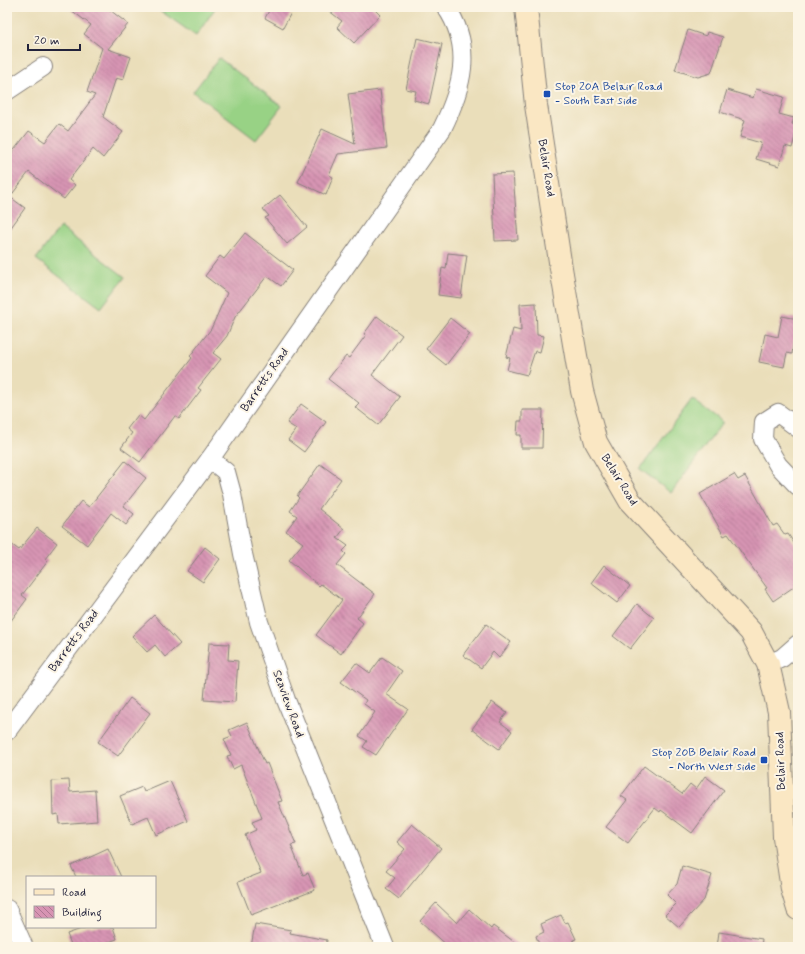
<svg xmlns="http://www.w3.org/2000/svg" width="805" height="954" font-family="Mynerve,sans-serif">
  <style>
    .pitch { fill: #98d285; stroke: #5d7a60 }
    .building { fill: url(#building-back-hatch) }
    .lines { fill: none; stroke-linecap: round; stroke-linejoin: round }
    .minor-casing { stroke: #86807a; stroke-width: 20 }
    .secondary-casing { stroke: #86807a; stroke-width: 24 }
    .minor { stroke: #fff; stroke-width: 18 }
    .secondary { stroke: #fae7c3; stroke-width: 22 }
    .transit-dot { fill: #1a4fb4; stroke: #fcf5e5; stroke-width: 1.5 }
    .labels { text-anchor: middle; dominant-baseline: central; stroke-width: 4; stroke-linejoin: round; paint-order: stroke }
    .transit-label { font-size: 12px; fill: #164399; stroke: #fcf5e5; text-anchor: start }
    .street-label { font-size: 12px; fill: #22223b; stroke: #fcf5e5 }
  </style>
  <defs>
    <pattern id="building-back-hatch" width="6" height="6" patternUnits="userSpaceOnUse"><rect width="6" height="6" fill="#d794b3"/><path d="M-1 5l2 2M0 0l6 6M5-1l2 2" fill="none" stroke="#ae7893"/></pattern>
  </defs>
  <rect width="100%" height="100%" fill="#fcf5e5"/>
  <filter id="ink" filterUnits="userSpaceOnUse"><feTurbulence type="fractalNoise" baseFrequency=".025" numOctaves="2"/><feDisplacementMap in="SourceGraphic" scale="8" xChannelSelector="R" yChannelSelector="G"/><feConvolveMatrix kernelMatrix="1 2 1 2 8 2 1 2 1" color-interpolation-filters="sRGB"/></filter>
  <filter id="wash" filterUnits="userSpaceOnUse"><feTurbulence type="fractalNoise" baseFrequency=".012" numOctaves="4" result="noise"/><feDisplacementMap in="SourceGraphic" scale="16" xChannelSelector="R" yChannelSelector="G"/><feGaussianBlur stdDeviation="0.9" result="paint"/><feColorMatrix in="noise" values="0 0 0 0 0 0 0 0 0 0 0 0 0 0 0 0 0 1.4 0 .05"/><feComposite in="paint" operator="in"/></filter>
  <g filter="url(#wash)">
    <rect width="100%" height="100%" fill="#eadeba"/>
    <g class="pitch">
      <polygon points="155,7 216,7 196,36"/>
      <polygon points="219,58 282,106 256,140 193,92"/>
      <polygon points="60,227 125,277 101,308 36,259"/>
      <polygon points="692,399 723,422 671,493 640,469"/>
    </g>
    <g id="blocks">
      <g class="building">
        <polygon points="67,7 106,7 128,24 108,49 131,57 123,80 116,78 103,117 123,132 103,158 93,149 69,180 75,185 64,199 29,172 10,197 25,208 7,233 7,159 29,131 45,142 59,124 68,131 95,95 87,92 102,48 84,34 91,25"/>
        <polygon points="271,7 294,7 283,28 265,18"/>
        <polygon points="324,7 372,7 380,15 354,43 337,27 342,21"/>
        <polygon points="688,30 706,36 707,32 723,37 711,73 698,77 675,70"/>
        <polygon points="417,38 442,44 429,104 414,100 416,91 406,89"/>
        <polygon points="756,89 784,97 779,114 794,118 792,124 798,125 792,148 785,146 779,166 756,159 761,143 740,137 745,120 720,112 727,90 753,98"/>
        <polygon points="380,90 387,148 338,154 329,175 333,177 326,195 298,182 322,129 355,144 348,94"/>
        <polygon points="513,173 518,240 495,241 492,174"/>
        <polygon points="280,195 307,227 287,244 265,218 269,216 263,209"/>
        <polygon points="245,233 293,270 281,286 267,276 235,317 227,336 213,353 221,359 198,388 201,390 179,419 175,416 140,462 121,448 132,433 127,429 138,415 144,420 192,358 190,356 211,329 227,293 205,276 220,256 224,259"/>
        <polygon points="448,253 467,255 461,298 438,295 442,268 446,269"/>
        <polygon points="536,303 537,335 544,336 540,352 535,351 527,375 507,370 510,358 506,357 513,329 521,331 520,304"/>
        <polygon points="377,316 402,335 372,375 400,397 378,425 355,407 359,403 328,379 346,356 349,358 366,335 364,334"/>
        <polygon points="782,316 798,319 798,341 794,340 792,354 787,353 784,367 759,362 765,334 778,337"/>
        <polygon points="450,318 470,334 446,365 426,349"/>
        <polygon points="301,404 326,422 304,452 288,440 296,429 287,423"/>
        <polygon points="522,410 543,410 542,448 521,448 521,435 517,435 518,421 522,421"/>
        <polygon points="125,461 146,478 124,506 134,514 126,525 111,513 87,545 62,526 81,501 89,507"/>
        <polygon points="320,464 341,479 319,509 344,529 337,538 348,546 343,551 346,554 337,565 375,594 357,618 363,623 341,654 316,635 342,600 321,584 319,586 289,560 303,543 286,531 297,516 290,511 299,498 297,496"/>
        <polygon points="734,474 738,480 745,476 773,526 777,524 785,535 788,534 798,549 798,584 773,601 765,589 767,588 728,534 724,536 700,494"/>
        <polygon points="37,528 57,543 45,559 48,561 22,595 27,599 7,626 7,541 19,550"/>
        <polygon points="205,547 220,559 203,582 187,571"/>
        <polygon points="604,565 630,586 617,603 591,583"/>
        <polygon points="637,604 654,618 630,649 613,636"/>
        <polygon points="154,615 180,644 165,657 155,645 147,652 132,636"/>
        <polygon points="486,624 511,642 499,658 493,652 481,668 463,655"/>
        <polygon points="209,643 229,644 228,660 238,661 235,702 204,700"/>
        <polygon points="382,657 402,671 386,694 408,709 376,755 363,747 367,741 359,736 375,712 364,704 366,700 341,682 356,663 370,673"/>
        <polygon points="130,698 150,713 118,756 98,742"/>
        <polygon points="492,702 507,713 500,722 512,731 499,749 472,729"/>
        <polygon points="247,722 265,764 267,763 282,801 278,802 296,844 291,845 303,875 308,873 315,890 251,915 238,882 261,873 245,835 256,830 252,822 262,818 241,765 233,769 227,756 231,755 224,739 232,736 229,730"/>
        <polygon points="644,766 682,794 690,784 696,789 705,776 724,790 692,833 661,810 660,812 655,808 628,843 606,827 627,800 621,796"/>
        <polygon points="69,780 70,792 95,790 97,821 59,824 58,814 53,815 52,781"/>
        <polygon points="170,781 188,821 156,835 148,817 132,824 120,796 142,787 144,792"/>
        <polygon points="412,824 441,848 399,899 386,889 395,878 386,871 405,849 397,842"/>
        <polygon points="108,849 121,877 76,877 71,866"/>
        <polygon points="682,866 712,875 704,900 679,927 665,915 676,904 667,895 677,884"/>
        <polygon points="436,903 457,923 469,909 491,929 493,926 521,947 449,947 420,921"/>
        <polygon points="561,915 565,923 568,922 576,939 573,940 576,947 540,947 536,936 544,932 541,924"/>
        <polygon points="255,924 291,930 290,933 327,940 326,947 251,947"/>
        <polygon points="87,927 113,927 117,939 95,947 72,947 67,934"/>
        <polygon points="719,932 762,939 761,947 717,947"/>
      </g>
    </g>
  </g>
  <g filter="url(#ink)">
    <use href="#blocks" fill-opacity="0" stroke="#86807a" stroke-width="1"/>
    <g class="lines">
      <defs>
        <g id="minor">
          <polyline points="7,91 43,67"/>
          <polyline points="798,428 778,413 764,422 763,439 778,465 798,486"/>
          <polyline points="210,459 226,472 232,494 243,554 259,622 286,700 385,947"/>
          <polyline points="768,664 782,658 798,644"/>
          <path d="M 7,731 L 210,459 L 442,129 C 462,88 474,48 446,7"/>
          <polyline points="7,909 24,947"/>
        </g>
        <polyline id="secondary" points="526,7 536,105 561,268 582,391 596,442 630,501 751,632 768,664 779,712 784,837 792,889 798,909"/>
      </defs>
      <use href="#minor" class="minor-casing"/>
      <use href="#secondary" class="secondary-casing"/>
      <use href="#minor" class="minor"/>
      <use href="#secondary" class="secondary"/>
    </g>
  </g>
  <g class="transit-dot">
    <rect x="543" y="90" width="8" height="8" rx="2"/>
    <rect x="760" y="756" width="8" height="8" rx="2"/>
  </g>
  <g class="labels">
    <g class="transit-label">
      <text x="555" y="87">Stop 20A Belair Road<tspan x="555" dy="14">- South East side</tspan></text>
      <text x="756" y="753" text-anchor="end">Stop 20B Belair Road<tspan x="756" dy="14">- North West side</tspan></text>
    </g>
    <g class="street-label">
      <text transform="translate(546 168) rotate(81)">Belair Road</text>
      <text transform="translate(265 380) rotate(-55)">Barretts Road</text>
      <text transform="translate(619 480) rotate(58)">Belair Road</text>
      <text transform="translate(74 641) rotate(-53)">Barretts Road</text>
      <text transform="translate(288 704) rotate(70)">Seaview Road</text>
      <text transform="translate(781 761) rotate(-92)">Belair Road</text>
    </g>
  </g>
  <rect width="805" height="954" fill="none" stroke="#fcf5e5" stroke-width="24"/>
  <rect x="26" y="876" width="130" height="52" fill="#fcf5e5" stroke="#a5a1a1"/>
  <rect x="34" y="889" width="20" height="6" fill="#fae7c3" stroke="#a5a1a1"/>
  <text x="62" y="896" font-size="12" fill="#22223b">Road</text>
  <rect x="34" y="906" width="20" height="12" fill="url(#building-back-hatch)" stroke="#a5a1a1"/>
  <text x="62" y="916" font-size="12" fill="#22223b">Building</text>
  <path d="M28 44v6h52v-6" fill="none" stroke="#22223b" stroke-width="2"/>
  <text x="34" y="44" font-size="12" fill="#22223b" stroke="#fcf5e5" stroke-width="3" paint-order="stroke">20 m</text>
</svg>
